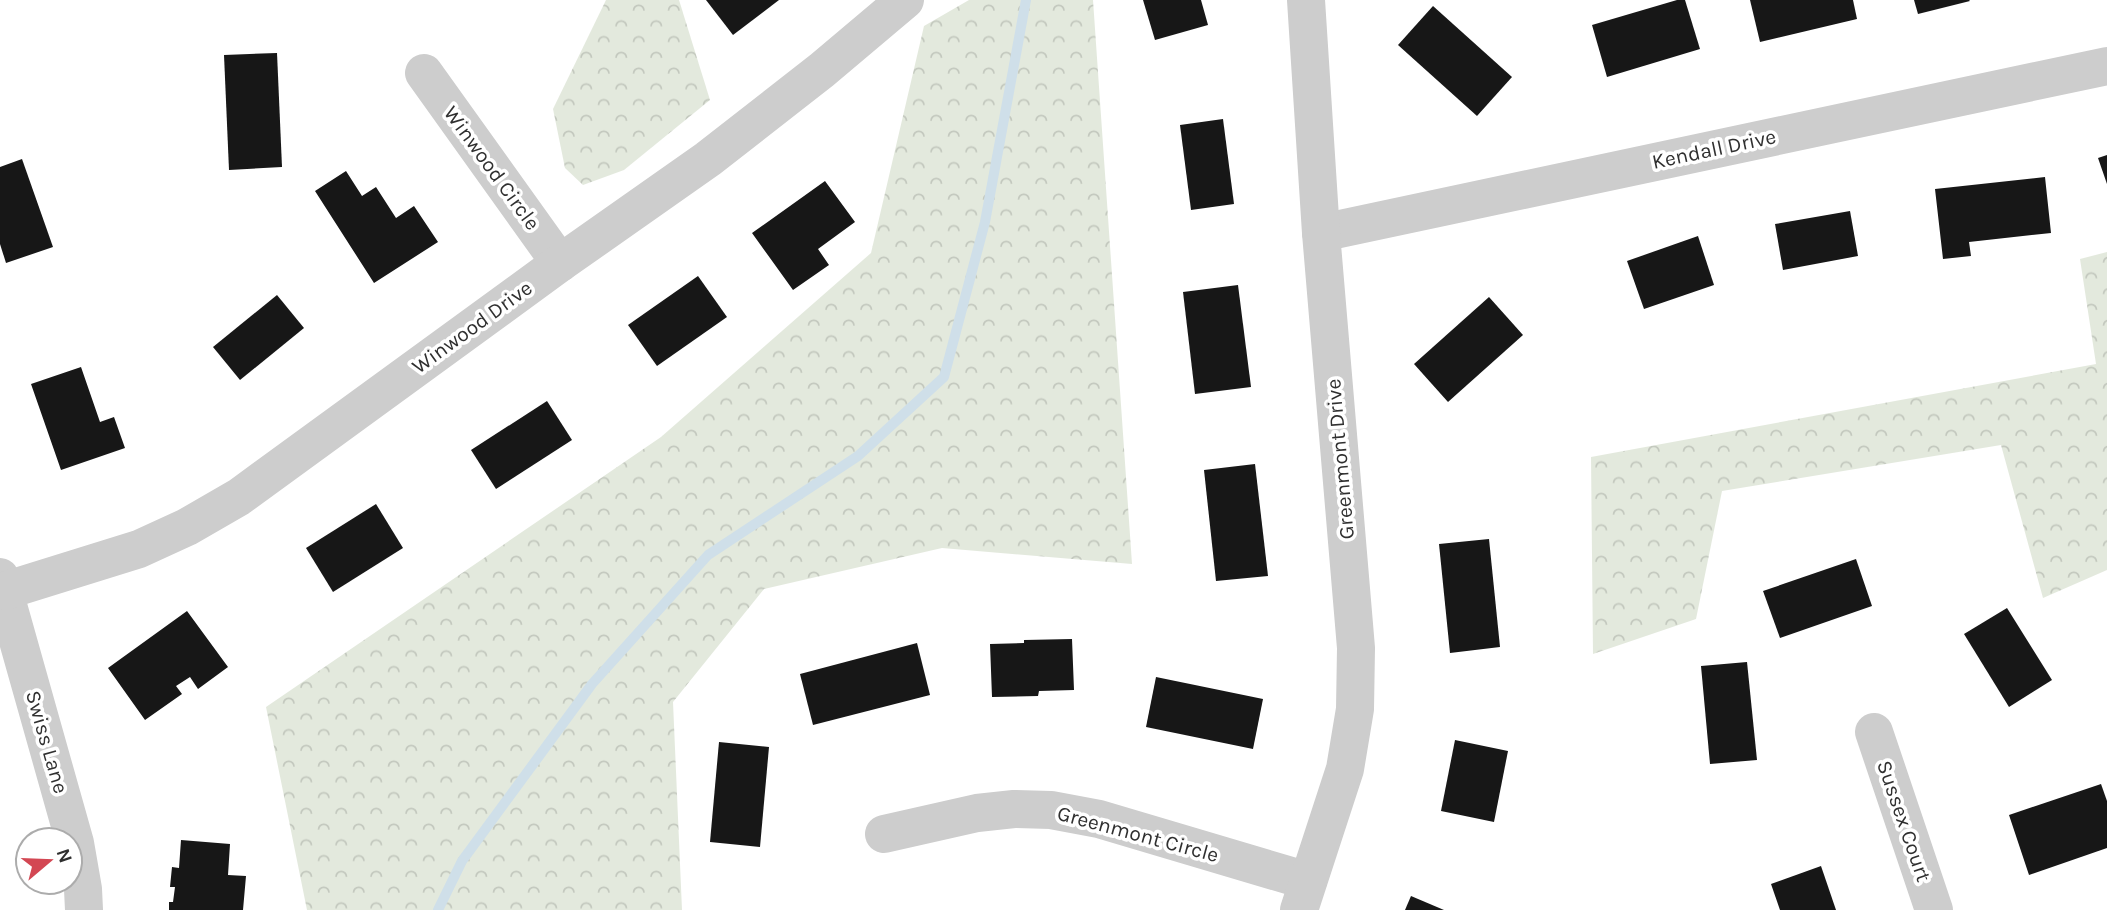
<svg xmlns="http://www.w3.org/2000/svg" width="2107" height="910" font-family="Karla,sans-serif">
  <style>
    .forest { fill: url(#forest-crowns) }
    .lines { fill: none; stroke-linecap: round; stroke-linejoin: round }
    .stream { stroke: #cfdfe9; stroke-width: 10 }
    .building { fill: #171717 }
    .minor { stroke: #cdcdcd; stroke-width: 38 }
    .labels { text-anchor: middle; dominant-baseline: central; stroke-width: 7; stroke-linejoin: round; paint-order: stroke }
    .street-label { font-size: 21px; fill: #303030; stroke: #fff }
  </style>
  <defs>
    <pattern id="forest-crowns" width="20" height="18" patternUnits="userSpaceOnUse" patternTransform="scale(1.75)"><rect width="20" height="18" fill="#e3e9dd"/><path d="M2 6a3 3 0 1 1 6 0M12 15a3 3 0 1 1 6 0" fill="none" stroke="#c3c8be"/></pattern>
  </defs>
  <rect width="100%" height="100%" fill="#fff"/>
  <g class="forest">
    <polygon points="606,0 679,0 710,100 624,170 583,185 565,168 553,109"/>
    <polygon points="969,0 1093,0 1132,564 942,548 764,589 673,702 682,910 307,910 266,707 661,437 871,253 924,26"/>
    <polygon points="2107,252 2107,570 2043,598 2001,445 1722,491 1696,619 1593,654 1591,457 2096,364 2080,259"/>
  </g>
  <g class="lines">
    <polyline class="stream" points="438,910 462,861 592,684 708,555 858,456 944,377 985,222 1026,0"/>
  </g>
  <g class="building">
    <polygon points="706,0 779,0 733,35"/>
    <polygon points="1143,0 1201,0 1208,25 1155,40"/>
    <polygon points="1677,0 1685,0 1700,49 1607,77 1592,25"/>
    <polygon points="1750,0 1853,0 1857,19 1760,42"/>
    <polygon points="1914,0 1969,0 1970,1 1918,14"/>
    <polygon points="1433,6 1512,77 1477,116 1398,45"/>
    <polygon points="277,53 282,167 229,170 224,55"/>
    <polygon points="1223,119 1234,204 1191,210 1180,125"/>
    <polygon points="2107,155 2107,184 2098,158"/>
    <polygon points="22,159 53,247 6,263 0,244 0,167"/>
    <polygon points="346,171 362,196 376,187 396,218 414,206 438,242 374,283 315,191"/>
    <polygon points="2045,177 2051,233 1969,242 1971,256 1943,259 1935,189"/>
    <polygon points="825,181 855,222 818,249 829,265 793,290 752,233"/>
    <polygon points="1850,211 1858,256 1783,270 1775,224"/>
    <polygon points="1698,236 1714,285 1644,309 1627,261"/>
    <polygon points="698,276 727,317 657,366 628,325"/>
    <polygon points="1238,285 1251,387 1195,394 1183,292"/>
    <polygon points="277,295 304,328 240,380 213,347"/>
    <polygon points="1489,297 1523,335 1448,402 1414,364"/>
    <polygon points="81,367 100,422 114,417 125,448 61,470 31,384"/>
    <polygon points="547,401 572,440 496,489 471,450"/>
    <polygon points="1255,464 1268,576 1216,581 1204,470"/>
    <polygon points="376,504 403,548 333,592 306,548"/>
    <polygon points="1489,539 1500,647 1450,653 1439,544"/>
    <polygon points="1856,559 1872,606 1780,638 1763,591"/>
    <polygon points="2007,608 2052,680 2009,707 1964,634"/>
    <polygon points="187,611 228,667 198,689 190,677 176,686 182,694 145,720 108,668"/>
    <polygon points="1072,639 1074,690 1039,691 1038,696 992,697 990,644 1024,643 1024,640"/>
    <polygon points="917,643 930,695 813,725 800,674"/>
    <polygon points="1747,662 1757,760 1710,764 1701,666"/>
    <polygon points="1156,677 1263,699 1253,749 1146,727"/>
    <polygon points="1455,740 1508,751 1494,822 1441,811"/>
    <polygon points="719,742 769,747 760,847 710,842"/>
    <polygon points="2101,784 2107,801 2107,848 2029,875 2009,815"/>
    <polygon points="181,840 230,844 228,875 246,876 243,910 169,910 169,902 173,902 175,887 170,887 172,867 179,868"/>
    <polygon points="1821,866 1836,910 1780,910 1771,884"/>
    <polygon points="1411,896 1444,910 1405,910"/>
  </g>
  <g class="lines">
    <g class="minor">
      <polyline points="424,73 560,263"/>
      <polyline points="1321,233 2107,66"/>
      <polyline points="0,577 75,843 83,889 84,910"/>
      <polyline points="4,591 139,549 187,527 239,497 560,263 708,159 822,70 905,0"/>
      <polyline points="1874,732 1934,910"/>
      <polyline points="884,834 977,813 1014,809 1051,810 1099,819 1308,881"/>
      <polyline points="1299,910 1345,769 1355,709 1356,648 1321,233 1306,0"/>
    </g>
  </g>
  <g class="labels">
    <g class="street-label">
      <text transform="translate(1714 149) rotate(-12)">Kendall Drive</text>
      <text transform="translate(492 168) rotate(54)">Winwood Circle</text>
      <text transform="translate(472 327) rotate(-36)">Winwood Drive</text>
      <text transform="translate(1340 459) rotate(-95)">Greenmont Drive</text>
      <text transform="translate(47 742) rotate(74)">Swiss Lane</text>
      <text transform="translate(1904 821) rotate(71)">Sussex Court</text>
      <text transform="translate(1138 834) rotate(15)">Greenmont Circle</text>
    </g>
  </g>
  <g transform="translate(49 861) rotate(71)"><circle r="33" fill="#ffffff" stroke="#acacac" stroke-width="2"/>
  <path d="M0-5L12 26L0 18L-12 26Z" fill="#d34753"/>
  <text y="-10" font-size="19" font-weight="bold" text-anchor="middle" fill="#303030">N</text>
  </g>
</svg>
